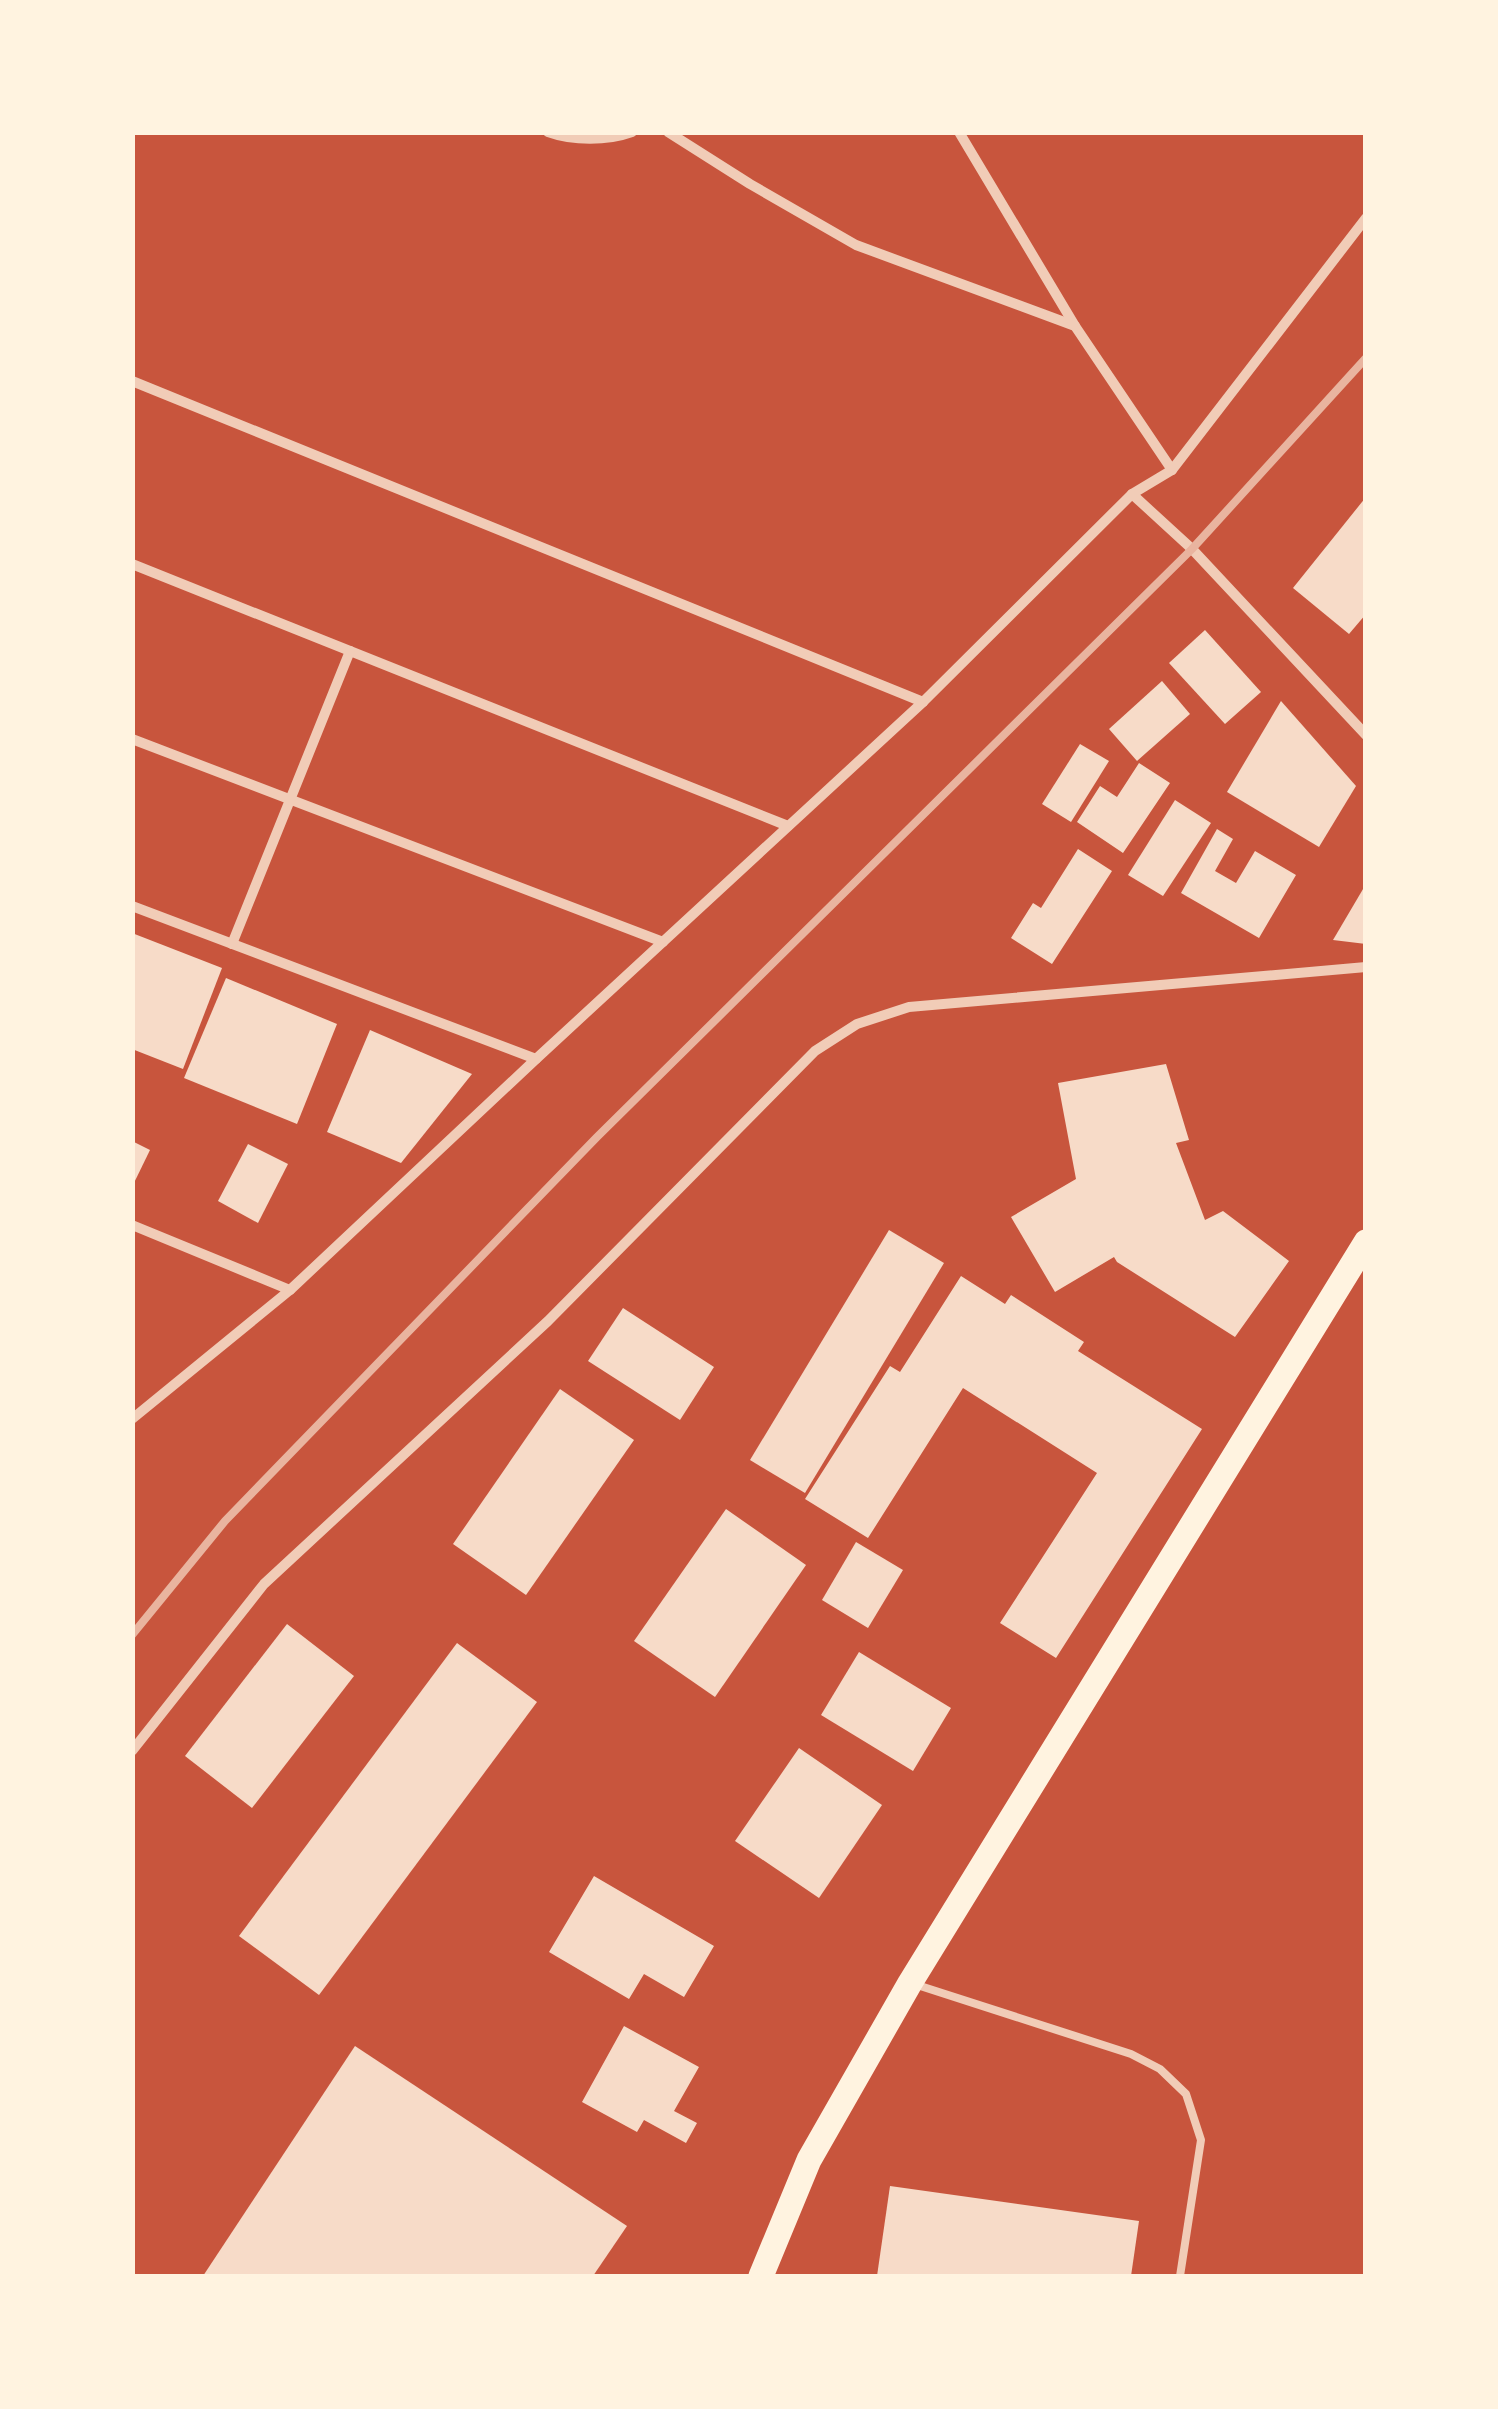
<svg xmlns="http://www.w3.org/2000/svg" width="1498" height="2409" font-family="'Playfair Display',serif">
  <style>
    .building { fill: #f7dbc8 }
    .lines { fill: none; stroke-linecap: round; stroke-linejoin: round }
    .service { stroke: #f1ccb7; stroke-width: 8 }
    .minor { stroke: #f1ccb7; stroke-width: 10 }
    .primary { stroke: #fff3e0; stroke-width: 25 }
    .rail { stroke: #e9b49f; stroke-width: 8 }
  </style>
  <rect width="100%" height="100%" fill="#c8553d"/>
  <g class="building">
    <polygon points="1366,497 1366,614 1349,634 1293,588"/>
    <polygon points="1205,630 1261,692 1225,724 1169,663"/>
    <polygon points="1162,681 1190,714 1137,761 1109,729"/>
    <polygon points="1281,701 1356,786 1319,847 1227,792"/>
    <polygon points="1080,744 1109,761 1071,822 1042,804"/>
    <polygon points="1139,763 1170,783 1123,853 1077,822 1100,786 1117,797"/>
    <polygon points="1175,800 1211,823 1163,896 1128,875"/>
    <polygon points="1217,829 1233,839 1215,871 1236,883 1255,851 1296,875 1259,938 1181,893"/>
    <polygon points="1078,849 1112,871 1052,964 1011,938 1033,903 1041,908"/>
    <polygon points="1366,884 1366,944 1333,940"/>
    <polygon points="132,933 222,968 183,1069 132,1049"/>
    <polygon points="226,978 337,1024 297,1124 184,1078"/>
    <polygon points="370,1030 472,1074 401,1163 327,1132"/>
    <polygon points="1166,1064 1189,1140 1176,1143 1205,1220 1223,1211 1289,1261 1235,1337 1117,1262 1114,1257 1055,1292 1011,1217 1076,1179 1058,1083"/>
    <polygon points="134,1142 150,1150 132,1187 132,1144"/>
    <polygon points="248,1144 288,1164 258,1223 218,1201"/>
    <polygon points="889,1230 944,1263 805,1493 750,1460"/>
    <polygon points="961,1276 1005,1304 1011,1295 1084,1342 1078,1351 1202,1429 1056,1658 1000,1623 1097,1473 963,1388 868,1538 805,1499 890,1366 900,1372"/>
    <polygon points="623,1308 714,1367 680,1420 588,1361"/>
    <polygon points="560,1389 634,1440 526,1595 453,1544"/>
    <polygon points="726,1509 806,1565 715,1697 634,1641"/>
    <polygon points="856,1542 903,1570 868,1628 822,1600"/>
    <polygon points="287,1624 354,1676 252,1808 185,1756"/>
    <polygon points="457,1643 537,1702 319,1995 239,1936"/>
    <polygon points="859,1652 951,1708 913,1771 821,1715"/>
    <polygon points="799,1748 882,1805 819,1898 735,1841"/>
    <polygon points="594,1876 714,1946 684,1997 644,1974 629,1999 549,1952"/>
    <polygon points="624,2026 699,2067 674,2111 697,2123 686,2143 644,2120 637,2132 582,2102"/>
    <polygon points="355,2046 627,2226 593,2276 203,2276"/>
    <polygon points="890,2186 1139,2221 1131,2276 877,2276"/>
  </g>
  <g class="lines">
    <polyline class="service" points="914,1984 1131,2054 1160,2069 1186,2094 1201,2140 1180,2276"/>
    <g class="minor">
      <path d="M 548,132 C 573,141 607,141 632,132"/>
      <polyline points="668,132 750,184 856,245 1075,326 1172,470"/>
      <polyline points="959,132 1075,326"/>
      <polyline points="132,381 923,702"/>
      <polyline points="1132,494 1192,549 1366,735"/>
      <polyline points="132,564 788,826"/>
      <polyline points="132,739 663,942"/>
      <polyline points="132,906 536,1059"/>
      <polyline points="232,944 350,651"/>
      <polyline points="132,1225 290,1290 132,1419"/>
      <polyline points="290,1290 536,1059 923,702 1132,494 1172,470 1366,218"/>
      <polyline points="132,1751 264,1584 548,1321 815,1051 857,1024 909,1007 1366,967"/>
    </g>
    <polyline class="primary" points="761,2276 809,2160 910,1983 1366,1242"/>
    <polyline class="rail" points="132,1635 225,1521 597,1137 1192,549 1366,358"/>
  </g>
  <rect width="1498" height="2409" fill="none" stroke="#fff3e0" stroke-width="270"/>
</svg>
